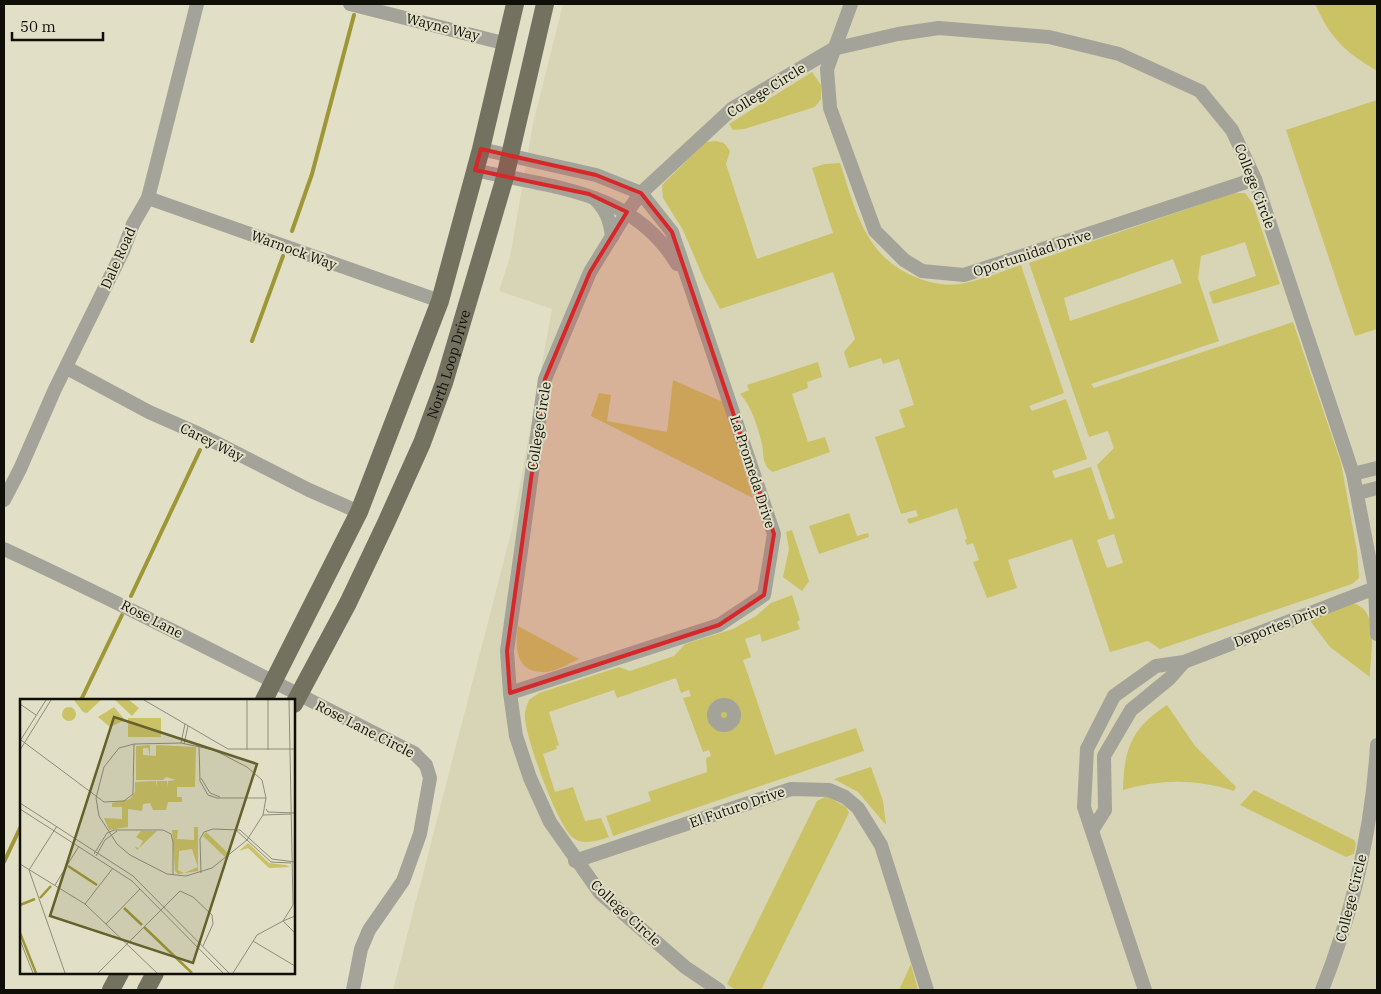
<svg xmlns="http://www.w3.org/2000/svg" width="1381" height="994" font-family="'IBM Plex Serif',serif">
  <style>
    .built { fill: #d7d5b5 }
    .green { fill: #cac265; fill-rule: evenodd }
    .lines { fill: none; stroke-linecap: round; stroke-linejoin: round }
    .stream { stroke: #9f9636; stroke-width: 4 }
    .minor { stroke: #a4a399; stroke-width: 14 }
    .major { stroke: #73715f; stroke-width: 18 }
    .marked { fill: #d62828; fill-opacity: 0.2; stroke: #d62828; stroke-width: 4; stroke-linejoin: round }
    .labels { text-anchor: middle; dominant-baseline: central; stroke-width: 4; stroke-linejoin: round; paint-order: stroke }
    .street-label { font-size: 14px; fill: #100f07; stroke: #e1e0c7 }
    .inset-river { fill: none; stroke: #9f9636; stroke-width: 2.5 }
    .inset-road { fill: none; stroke: #8d8c7a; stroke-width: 1 }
    .view { fill: #65612d; fill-opacity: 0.15; stroke: #65612d; stroke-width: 2.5 }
    .inset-edge { fill: none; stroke: #100f07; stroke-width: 2.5 }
  </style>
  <rect width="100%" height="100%" fill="#e1e0c7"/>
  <polygon class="built" points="563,4 1377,4 1377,990 393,990 512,529 552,309 499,291 510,257 533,124"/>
  <g class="green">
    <path d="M 1315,4 L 1377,4 L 1377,71 C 1344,51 1331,39 1315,4 Z"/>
    <polygon points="812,72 821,85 821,99 815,107 744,129 733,130 729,124"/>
    <polygon points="1377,100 1377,329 1355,336 1286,130"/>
    <path d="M 716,141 L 724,143 L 730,151 L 726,164 L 757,259 L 833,233 L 812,168 L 825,164 L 840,163 C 856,211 865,258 918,278 C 930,283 945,286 959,284 C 980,281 1000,272 1021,265 L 1064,393 L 1029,406 L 1032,411 L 1066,399 L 1087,459 L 1052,471 L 1055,478 L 1091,467 L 1109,520 L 1115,518 L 1097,465 L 1114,448 L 1108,431 L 1089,437 L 1029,263 L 1234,193 L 1245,193 L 1253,204 L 1280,284 L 1213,304 L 1209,292 L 1256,276 L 1245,242 L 1201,256 L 1198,278 L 1219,341 L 1091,384 L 1094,388 L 1293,322 L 1341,463 L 1357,551 L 1359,578 L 1352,584 L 1160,649 L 1148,641 L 1110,652 L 1072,539 L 1008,560 L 1017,588 L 987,598 L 973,562 L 979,560 L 973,543 L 967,545 L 965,540 L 967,539 L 957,508 L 909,524 L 907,519 L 918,516 L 916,510 L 901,514 L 875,437 L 905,427 L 899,410 L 914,405 L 899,359 L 883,364 L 881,358 L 849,368 L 844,352 L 855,339 L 833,272 L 720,309 L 703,277 L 683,230 L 663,198 L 662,185 L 706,142 ZM 1173,259 L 1182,283 L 1070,321 L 1064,298 ZM 1114,534 L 1123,563 L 1107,568 L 1097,540 Z"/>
    <path d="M 818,362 L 822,377 L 807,382 L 808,388 L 792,394 L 808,442 L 825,437 L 830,452 L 773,472 C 760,465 765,452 761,440 C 757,425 751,405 740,394 L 749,390 L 747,385 Z"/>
    <polygon points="673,380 723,402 753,498 591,416 599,393 611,395 607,421 667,432"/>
    <polygon points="849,513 857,536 868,533 869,537 819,554 809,526"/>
    <polygon points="792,530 809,581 802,591 783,577 789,549 786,532"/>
    <path d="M 792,595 L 800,620 L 797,622 L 800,629 L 762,642 L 760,634 L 745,639 L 751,657 L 743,660 L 775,755 L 856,728 L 864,751 L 613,836 L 606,816 L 651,801 L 648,792 L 707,772 L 706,758 L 711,756 L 709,750 L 703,752 L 683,698 L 691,696 L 689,690 L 681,693 L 676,678 L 617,698 L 614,690 L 549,712 L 559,745 L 556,746 L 557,749 L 543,754 L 555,792 L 573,787 L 585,821 L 601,818 L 609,837 C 597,841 582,846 572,837 C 557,824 526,739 525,718 C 524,712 527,705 529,700 L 539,693 L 619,667 L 630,671 L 674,656 L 685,644 L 733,629 L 756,616 L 771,603 Z"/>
    <path d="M 1353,603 C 1381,611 1370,654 1370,677 L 1330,647 L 1311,622 L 1311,617 Z"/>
    <path d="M 518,626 L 579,659 C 568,664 554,673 541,672 C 515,671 515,645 518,626 Z"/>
    <path d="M 1167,705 L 1195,746 L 1236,787 L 1234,791 C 1195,779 1162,779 1123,790 C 1124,748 1132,728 1167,705 Z"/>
    <polygon points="871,767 883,801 886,825 858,792 834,779"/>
    <polygon points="1254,790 1354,840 1356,844 1354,854 1346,857 1240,805"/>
    <polygon points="827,796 846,807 849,813 761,990 736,990 727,984 817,801"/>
    <polygon points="911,964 918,990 899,990"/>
  </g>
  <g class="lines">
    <g class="stream">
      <polyline points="292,231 312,174 354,15"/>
      <polyline points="252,341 283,256"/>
      <polyline points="131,596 200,450"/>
      <polyline points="81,700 122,615"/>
      <polyline points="4,862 21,826"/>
    </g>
    <g class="minor">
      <polyline points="350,4 507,44"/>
      <polyline points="851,4 827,69 830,108 875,231 904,260 922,271 964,275 1255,179"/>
      <polyline points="481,149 596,175 641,193 672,232 774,534 764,595 719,625 510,693"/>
      <path d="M 475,170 C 551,188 632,189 677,264"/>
      <polyline points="148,198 440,301"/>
      <path d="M 594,198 C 606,209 610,220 612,237"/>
      <polyline points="67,368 149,412 199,434 309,490 359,512"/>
      <polyline points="1353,474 1377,468"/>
      <polyline points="1358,493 1377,488"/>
      <polyline points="4,500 20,469 55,389 123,251 133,224 148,198 197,4"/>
      <path d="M 4,549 C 142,613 277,684 414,753 L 426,765 L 430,778 L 420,834 L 403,881 L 369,930 L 361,949 L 353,990"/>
      <circle cx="724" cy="715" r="10"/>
      <polyline points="1093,829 1105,810 1104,756 1131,710 1170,678 1184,662"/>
      <polyline points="575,861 791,789 829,790 845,797 858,808 881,845 927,990"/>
      <polyline points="719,990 685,967 600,893 550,822 530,778 516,736 510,693 507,651 545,379 590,272 627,212 641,193 733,108 833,49 898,34 939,28 1049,37 1119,54 1200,91 1232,130 1255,179 1353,474 1375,588 1377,634"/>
      <polyline points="1145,990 1084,807 1087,749 1114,696 1156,666 1184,662 1375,588"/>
      <path d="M 1322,990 C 1353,912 1372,829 1377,745"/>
    </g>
    <g class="major">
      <polyline points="264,700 359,512 440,301 481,149 515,4"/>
      <path id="s1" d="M 294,704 L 348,603 L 386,523 L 422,443 L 444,383 L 505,177 L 545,4"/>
      <polyline points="111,990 120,973"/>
      <polyline points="146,990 155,973"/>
    </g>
  </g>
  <path class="marked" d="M 481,149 L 596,175 L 641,193 L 672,232 L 774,534 L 764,595 L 719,625 L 510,693 L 507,651 L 545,379 L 590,272 L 627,212 L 589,194 L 475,170 Z"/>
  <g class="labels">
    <g class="street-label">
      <text transform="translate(443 27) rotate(14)">Wayne Way</text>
      <text transform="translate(766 90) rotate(-32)">College Circle</text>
      <text transform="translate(1255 186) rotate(69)">College Circle</text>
      <text transform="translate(294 250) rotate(20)">Warnock Way</text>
      <text transform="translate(1032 253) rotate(-18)">Oportunidad Drive</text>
      <text transform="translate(118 258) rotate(-66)">Dale Road</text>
      <text stroke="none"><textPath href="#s1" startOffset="374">North Loop Drive</textPath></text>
      <text transform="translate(539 426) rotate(-81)">College Circle</text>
      <text transform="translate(212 442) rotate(26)">Carey Way</text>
      <text transform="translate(753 472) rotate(72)">La Promeda Drive</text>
      <text transform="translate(152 619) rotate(27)">Rose Lane</text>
      <text transform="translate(1280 625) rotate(-21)">Deportes Drive</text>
      <text transform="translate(365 729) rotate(27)">Rose Lane Circle</text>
      <text transform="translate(737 807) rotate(-19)">El Futuro Drive</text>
      <text transform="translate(1351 898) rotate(-76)">College Circle</text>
      <text transform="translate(626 913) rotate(43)">College Circle</text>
    </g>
  </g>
  <g transform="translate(20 699)">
    <rect width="275" height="275" fill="#e1e0c7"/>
    <path d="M 54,1 L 81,1 L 67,14 L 63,13 ZM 95,1 L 109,1 L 119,9 L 112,17 ZM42 15a7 7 0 1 1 14 0a7 7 0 1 1-14 0ZM 94,8 L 105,21 L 90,28 L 78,18 ZM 108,19 L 141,19 L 141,38 L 108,38 ZM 130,46 L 130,57 L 128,49 L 123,49 L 123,56 L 136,57 L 136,46 L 176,48 L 175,88 L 157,88 L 157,98 L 162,98 L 162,103 L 148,103 L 146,111 L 133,111 L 130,104 L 123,105 L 122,112 L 108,110 L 108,128 L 89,131 L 84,119 L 102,120 L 102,108 L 92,108 L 92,104 L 110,100 L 115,93 L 115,83 L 136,82 L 136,88 L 137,82 L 147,82 L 147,88 L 148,82 L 156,81 L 146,78 L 143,81 L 116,81 L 116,47 ZM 174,128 L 178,128 L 178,172 L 158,175 L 155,172 L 152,131 L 158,131 L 157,140 L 174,141 ZM 172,150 L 178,168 L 164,174 L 158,171 L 159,152 ZM 121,132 L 137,132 L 117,151 L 115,148 L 119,149 L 123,142 L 116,138 ZM 186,133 L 209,155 L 205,158 L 183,137 ZM 228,144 L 249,164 L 266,166 L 270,168 L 249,169 L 228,149 L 219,152 Z" fill="#cac265" fill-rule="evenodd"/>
    <path class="inset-river" d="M 48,167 L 77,186M 20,199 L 31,187M 0,206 L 15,200M 104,209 L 122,226M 124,228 L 172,274M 0,234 L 16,274"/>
    <path class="inset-road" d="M 124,1 L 208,50 L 275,50M 227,1 L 227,51M 248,1 L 248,51M 0,5 L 16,16M 1,41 L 84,103 L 104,102 L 113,95 L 114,45M 0,42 L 26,1M 161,44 L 194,51 L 227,68 L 242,81 L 246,99 L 243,116 L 227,141 L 192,169 L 166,177 L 147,175 L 110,156 L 97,145 L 79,117 L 76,99 L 84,68 L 99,49 L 114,45 ZM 161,44 L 165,25M 164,45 L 168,27M 179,47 L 180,82 L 188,96 L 197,99 L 246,99M 0,51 L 31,1M 181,79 L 190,94 L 200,98M 0,104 L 113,177 L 209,274M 0,110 L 112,182 L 203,274M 246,110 L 248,113 L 275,114M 243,116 L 271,115M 37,127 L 9,171 L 45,274M 215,130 L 251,163 L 271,164M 74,155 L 87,134 L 94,131 L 143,131 L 151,135 L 153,143 L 153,176M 76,157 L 85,141 L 97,132M 0,165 L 65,205 L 137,274M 181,174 L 180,140 L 184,133 L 193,130 L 220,131 L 252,160 L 275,163M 35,186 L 59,147M 65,205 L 93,169M 275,217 L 263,222 L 275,234M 86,225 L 120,190M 0,241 L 13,274M 233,242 L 275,267M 78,274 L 160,192 L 173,198 L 192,216 L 193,225 L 183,247M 213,274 L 237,236 L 263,222 L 273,206 L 269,1"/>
    <path class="view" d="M 94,18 L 237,65 L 173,264 L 30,217 Z"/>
    <rect width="275" height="275" class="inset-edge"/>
  </g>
  <rect width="1381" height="994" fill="none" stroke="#100f07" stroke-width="10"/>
  <path d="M12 32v8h91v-8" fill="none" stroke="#100f07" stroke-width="2.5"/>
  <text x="20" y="32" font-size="15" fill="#100f07" stroke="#e1e0c7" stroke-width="4" paint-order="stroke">50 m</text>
</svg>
